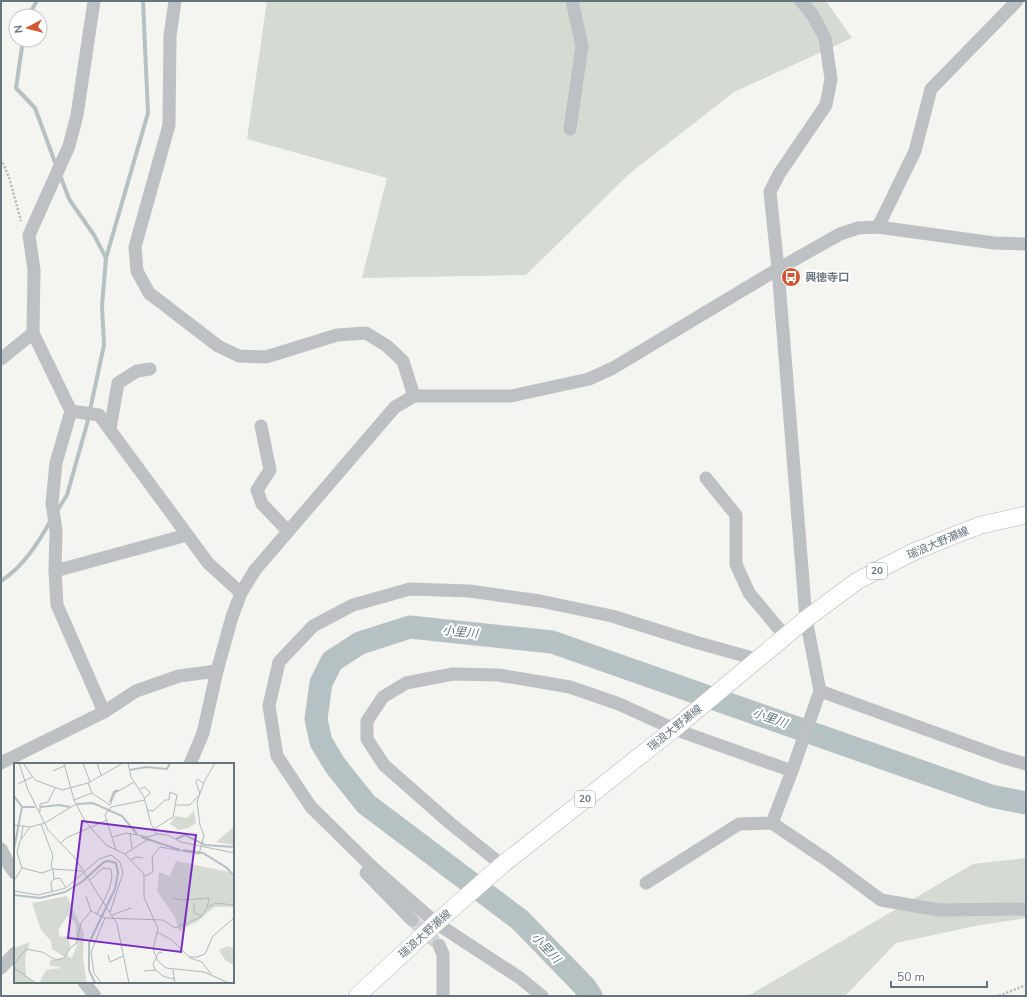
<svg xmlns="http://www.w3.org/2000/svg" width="1027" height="997" font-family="'Nunito Sans','Noto Sans JP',sans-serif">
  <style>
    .green { fill: #d5dad2 }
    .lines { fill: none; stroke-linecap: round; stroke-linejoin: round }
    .stream { stroke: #b6c1c4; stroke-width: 4 }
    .river { stroke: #b6c1c4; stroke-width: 23 }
    .minor-tunnel { stroke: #d0d4d4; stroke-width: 13; stroke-dasharray: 13 6; stroke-linecap: butt }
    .major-casing { stroke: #b1b5b8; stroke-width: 18 }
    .path { stroke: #b7babc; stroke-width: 2.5; stroke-dasharray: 2 2; stroke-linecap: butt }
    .minor { stroke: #bdc1c4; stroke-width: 13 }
    .major { stroke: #fff; stroke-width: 17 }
    .labels { text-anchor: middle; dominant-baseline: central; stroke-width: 4; stroke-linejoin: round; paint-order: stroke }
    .shield { fill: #fff; stroke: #949ea5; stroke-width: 1 }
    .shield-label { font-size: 10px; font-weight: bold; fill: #66747e }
    .poi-label { font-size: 11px; font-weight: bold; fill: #66747e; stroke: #fff; text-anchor: start }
    .street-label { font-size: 11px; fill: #66747e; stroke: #fff }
    .water-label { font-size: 12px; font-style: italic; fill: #62757c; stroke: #fff }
    .inset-river { fill: none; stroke: #b6c1c4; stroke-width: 2 }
    .inset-road { fill: none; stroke: #b2b9bb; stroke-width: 1 }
    .view { fill: #7b2cbf; fill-opacity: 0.15; stroke: #7b2cbf; stroke-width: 2 }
    .inset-edge { fill: none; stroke: #66747e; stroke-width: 2 }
  </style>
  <rect width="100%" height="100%" fill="#f4f4f0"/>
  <g class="green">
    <polygon points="267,1 826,1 852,38 734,92 629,174 526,275 362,278 387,178 247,139"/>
    <polygon points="1026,858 1026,918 975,926 896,943 845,996 748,996 973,864"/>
  </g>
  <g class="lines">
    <g class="stream">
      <polyline points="28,16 37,1"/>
      <polyline points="23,40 16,88 35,108 56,165"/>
      <polyline points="60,175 69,199 94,235 106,258"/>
      <polyline points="57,511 67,495 87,424 104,345 102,306 106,258 148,113 143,1"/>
      <path d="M 1,581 C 24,566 38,543 51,520"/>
    </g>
    <polyline class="river" points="591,996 585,987 520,920 366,804 335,765 321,742 316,719 321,683 332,661 360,643 410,627 552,642 991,796 1026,803"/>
    <polyline class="minor-tunnel" points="412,920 439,945"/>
    <defs>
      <polyline id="major" points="357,996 436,923 502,865 674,729 806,619 857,581 911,553 955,535 981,525 1026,515"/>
    </defs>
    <use href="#major" class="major-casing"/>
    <g class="path">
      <polyline points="1,159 9,177 21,221"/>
      <polyline points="999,996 1026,985"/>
    </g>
    <g class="minor">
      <polyline points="94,1 77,115 69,146 29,235 34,270 33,333 71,411 56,463 52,503 56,531 55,571 57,605 104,712"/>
      <polyline points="175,1 170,36 169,125 135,247 137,271 149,293 218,346 239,356 266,357 337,335 366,333 387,346 403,361 414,396"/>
      <polyline points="570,129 582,46 572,1"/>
      <polyline points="878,227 915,151 931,89 1017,1"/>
      <polyline points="1,359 33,333"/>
      <polyline points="71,411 99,415 208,563 241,593"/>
      <polyline points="261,426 270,470 257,490 262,504 288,531"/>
      <polyline points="110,429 118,383 137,371 150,369"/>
      <polyline points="706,478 736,515 736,564 749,593 785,636"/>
      <polyline points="55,571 187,535"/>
      <polyline points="820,691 1002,757 1026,764"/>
      <polyline points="1,763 104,712 136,691 179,676 217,671"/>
      <polyline points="190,764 203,733 217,671 232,617 241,593 255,570 395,407 414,396 511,396 589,379 613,368 778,269 840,234 858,228 878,227 994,243 1026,244"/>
      <polyline points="772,823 827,860 881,900 939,910 1026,909"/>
      <polyline points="1,849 9,865 15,873"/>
      <polyline points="502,865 451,824 384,765 367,739 367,721 383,697 406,683 453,674 499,675 570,687 619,704 674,729 792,771"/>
      <polyline points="372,867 366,873 412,920"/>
      <polyline points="646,883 739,824 772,823 792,771 820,691 806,619 778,269 770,192 779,174 826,105 831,79 825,38 812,14 801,1"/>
      <polyline points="439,945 443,954 443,996"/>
      <polyline points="1,968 15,953"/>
      <polyline points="84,982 95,996"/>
      <polyline points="542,996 520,978 436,923 372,867 311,807 277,756 269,706 279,662 313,626 353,605 410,589 469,591 540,601 612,616 695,642 756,659"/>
    </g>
    <use href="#major" class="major"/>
  </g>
  <defs>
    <symbol id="bus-disc" viewBox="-11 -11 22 22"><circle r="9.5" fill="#d05634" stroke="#fff"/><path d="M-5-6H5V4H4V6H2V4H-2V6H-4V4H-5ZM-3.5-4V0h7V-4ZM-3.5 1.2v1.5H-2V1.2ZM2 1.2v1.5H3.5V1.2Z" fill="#fff"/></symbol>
  </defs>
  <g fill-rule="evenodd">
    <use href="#bus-disc" x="780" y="266" width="22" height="22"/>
  </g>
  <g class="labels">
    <g class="shield">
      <rect x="867" y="563" width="20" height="16" rx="3"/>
      <rect x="575" y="791" width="20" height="16" rx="3"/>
    </g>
    <g class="shield-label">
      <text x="877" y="571">20</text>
      <text x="585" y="799">20</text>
    </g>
    <g class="poi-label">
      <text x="805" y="277">興徳寺口</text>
    </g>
    <g class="street-label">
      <text transform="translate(938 543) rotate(-23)">瑞浪大野瀬線</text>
      <text transform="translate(675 728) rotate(-39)">瑞浪大野瀬線</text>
      <text transform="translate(425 934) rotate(-42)">瑞浪大野瀬線</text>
    </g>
    <g class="water-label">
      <text transform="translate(460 632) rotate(6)">小里川</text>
      <text transform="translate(770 718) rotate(19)">小里川</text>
      <text transform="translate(546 948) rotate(47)">小里川</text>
    </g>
  </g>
  <g transform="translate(14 763)">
    <rect width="220" height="220" fill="#f4f4f0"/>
    <path d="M 180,48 L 182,60 L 174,65 L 165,67 L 156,61 L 161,53 L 173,55 ZM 220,64 L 220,82 L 202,79 L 210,72 ZM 162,98 L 215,109 L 220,115 L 220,144 L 200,144 L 184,158 L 165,168 L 161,154 L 143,128 L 145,109 L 156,113 ZM 53,133 L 70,170 L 69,196 L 73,220 L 25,220 L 32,207 L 48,205 L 35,202 L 37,197 L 52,195 L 38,186 L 37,178 L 27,167 L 18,140 ZM 54,152 L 62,161 L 62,170 L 63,182 L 58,195 L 53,193 L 56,183 L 54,173 L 46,174 L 44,167 ZM 16,179 L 11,194 L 12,213 L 21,220 L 0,220 L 0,185 ZM 214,183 L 220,185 L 220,202 L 212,198 L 205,187 Z" fill="#d5dad2" fill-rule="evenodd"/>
    <path class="inset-river" d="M 116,7 L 132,4 L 153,6 L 156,0M 0,33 L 8,44 L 0,86M 96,39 L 100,29 L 104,27M 63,41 L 79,40 L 108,53 L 123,71M 8,44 L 21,44M 26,44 L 45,42 L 56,44M 127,74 L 166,87M 162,76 L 171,72 L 191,82 L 220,84M 169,87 L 189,90 L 213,105 L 220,113M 0,132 L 26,135 L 51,129 L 69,118 L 90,99 L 95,98 L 102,100 L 104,110 L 101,126 L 75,180 L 75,207 L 81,220"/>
    <path class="inset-road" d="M 5,0 L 14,27 L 34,67 L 61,95 L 103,161 L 115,220M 9,0 L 21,17 L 48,27 L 74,20 L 109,0M 50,0 L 60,37 L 71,58 L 92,82 L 111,91 L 130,111 L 130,134 L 144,166 L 139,186 L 144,198 L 152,205 L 190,209 L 215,220M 69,0 L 76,19M 83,0 L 87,12M 114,0 L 117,14 L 130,34 L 137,61 L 143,71M 39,8 L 50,3M 74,20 L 78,30 L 96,42M 4,21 L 18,14M 126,26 L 131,24 L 136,30 L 131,35M 186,31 L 182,19 L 184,16 L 190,21M 60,37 L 78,30M 96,42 L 101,30 L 120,19M 162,42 L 176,42 L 185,32M 134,47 L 139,48 L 151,37 L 155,37 L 156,29 L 163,32 L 159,54 L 140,66M 26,49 L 26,41 L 34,39 L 41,25M 0,62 L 16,64 L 31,60 L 62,41M 16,64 L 6,78 L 3,89 L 8,105 L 28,110 L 39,106 L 37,103 L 39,93 L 27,61M 116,70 L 118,85M 99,74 L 112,70 L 134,74 L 143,71 L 154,72 L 167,79 L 220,90M 7,76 L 9,63M 47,80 L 52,75 L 93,57M 102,87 L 91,52 L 97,44 L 131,37M 111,91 L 133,77 L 134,74M 117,97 L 122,94 L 129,95M 131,113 L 139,109 L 138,94 L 146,84 L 185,91 L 190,72 L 186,62 L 183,39 L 190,19 L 201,0M 40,116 L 39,106 L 68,108M 76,117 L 89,105 L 97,106 L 98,114 L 95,127 L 83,151M 0,118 L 8,105M 0,128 L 24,132 L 52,125 L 85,96 L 97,92 L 106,99 L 109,110 L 96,149M 38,129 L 37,119 L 40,116 L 46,115 L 52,125M 72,133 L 77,148 L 91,155 L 149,157 L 161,165 L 187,154 L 193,145 L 195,135 L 168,137 L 159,135M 180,140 L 180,150 L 188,153M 194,144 L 201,140 L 220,142M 98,152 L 117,145M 143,169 L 158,177 L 175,194 L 183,194 L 191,191 L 199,173 L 220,155M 94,192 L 96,199 L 109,193M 176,195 L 188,199 L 197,211M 0,201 L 12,186 L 28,189 L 42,197 L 50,195 L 57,184 L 62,181 L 67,160 L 77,148M 0,205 L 22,220M 141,207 L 139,201 L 145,189 L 148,190M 159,207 L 161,220M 130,208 L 142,207 L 149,213 L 159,216 L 160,214M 87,220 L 80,210 L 77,189 L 91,155"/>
    <path class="view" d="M 68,58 L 182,72 L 167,189 L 54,175 Z"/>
    <rect width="220" height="220" class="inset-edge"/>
  </g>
  <rect width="1027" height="997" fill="none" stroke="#66747e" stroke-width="4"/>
  <g transform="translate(28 28) rotate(263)"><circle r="19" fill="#ffffff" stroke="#c2c7cb"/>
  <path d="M0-3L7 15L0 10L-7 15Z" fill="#d05634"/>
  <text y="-6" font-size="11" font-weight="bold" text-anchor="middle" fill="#66747e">N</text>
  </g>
  <path d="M891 981v6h96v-6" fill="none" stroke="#66747e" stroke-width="2"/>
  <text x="897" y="981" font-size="12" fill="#66747e" stroke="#ffffff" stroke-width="3" paint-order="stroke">50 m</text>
</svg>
